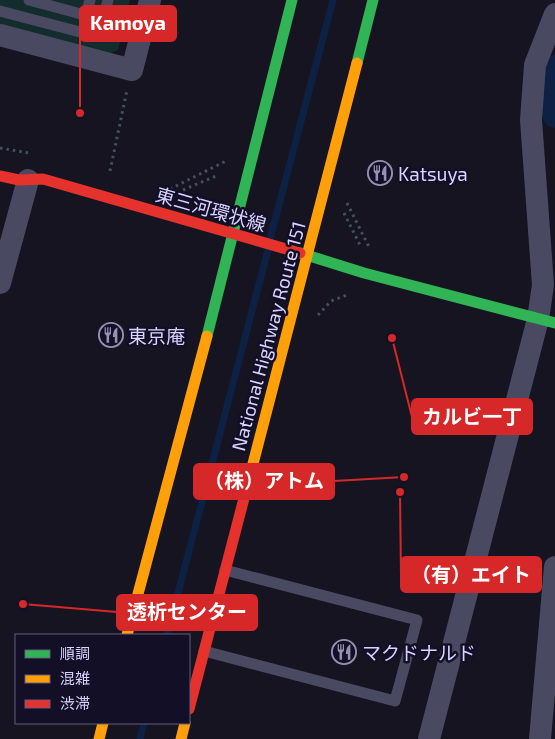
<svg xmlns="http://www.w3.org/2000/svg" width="555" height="739" font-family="'Exo 2','Noto Sans JP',sans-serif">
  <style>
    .green { fill: #132c2d }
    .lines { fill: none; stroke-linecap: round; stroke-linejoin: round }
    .stream { stroke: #0d2144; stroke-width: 7 }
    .canal { stroke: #0d2144; stroke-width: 24 }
    .path { stroke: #44505f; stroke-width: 3; stroke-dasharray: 2.5 4; stroke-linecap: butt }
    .lane { stroke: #4a4962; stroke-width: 11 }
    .street { stroke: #4a4962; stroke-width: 22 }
    .fast { stroke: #30b455; stroke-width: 11 }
    .slow { stroke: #ff9f0a; stroke-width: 11 }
    .jam { stroke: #e5322d; stroke-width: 11 }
    .labels { text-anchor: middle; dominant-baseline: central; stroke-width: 5; stroke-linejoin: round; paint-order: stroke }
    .poi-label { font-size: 19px; fill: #d9d4ff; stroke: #130f26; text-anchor: start }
    .street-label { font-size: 19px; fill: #d9d4ff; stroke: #130f26 }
    .leader { fill: none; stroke: #d62828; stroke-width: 2 }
    .callout-dot { fill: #d62828; stroke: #130f26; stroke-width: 2 }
    .callout { fill: #d62828; stroke: #d62828; stroke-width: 2 }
    .callout-label { font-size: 20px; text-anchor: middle; font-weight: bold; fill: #fff }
  </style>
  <rect width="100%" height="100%" fill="#161421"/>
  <polygon class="green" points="0,0 130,0 118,50 104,56 0,28"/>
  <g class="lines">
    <g class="stream">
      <polyline points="270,239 333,0"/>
      <polyline points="167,635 268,250"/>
      <polyline points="140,739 144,723"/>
    </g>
    <polyline class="canal" points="555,67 553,79 555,116"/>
    <g class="path">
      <polyline points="0,148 29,153"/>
      <polyline points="110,171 127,90"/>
      <polyline points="171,190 172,188 226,161"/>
      <polyline points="183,190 216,176"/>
      <polyline points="347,203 370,249"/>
      <polyline points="344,213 360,245"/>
      <polyline points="318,315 331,301 347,295"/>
    </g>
    <g class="lane">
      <polyline points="29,0 81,14 87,11 90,0"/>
      <path d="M 0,11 L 80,32 C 105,33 103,20 108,0"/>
      <polyline points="204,651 395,701 417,620 225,570"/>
    </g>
    <g class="street">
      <polyline points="0,35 132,70 150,0"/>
      <polyline points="0,283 28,180"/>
      <polyline points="429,739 538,319 543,285 531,120 535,65 555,14"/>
      <polyline points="540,739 555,567"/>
    </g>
    <g class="fast">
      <polyline points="357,63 373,0"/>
      <polyline points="300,253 364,273 555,323"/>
      <polyline points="207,336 292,0"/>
    </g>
    <g class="slow">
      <polyline points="248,483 357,63"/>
      <polyline points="127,635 207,336"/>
      <polyline points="99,739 103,723"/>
      <polyline points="181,739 185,723"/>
    </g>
    <g class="jam">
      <polyline points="0,176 19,180 43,179 300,253"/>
      <polyline points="189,709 248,483"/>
    </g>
  </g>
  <defs>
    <symbol id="restaurant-ring" viewBox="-11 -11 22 22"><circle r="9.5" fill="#130f26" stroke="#9591b1" stroke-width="1.5"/><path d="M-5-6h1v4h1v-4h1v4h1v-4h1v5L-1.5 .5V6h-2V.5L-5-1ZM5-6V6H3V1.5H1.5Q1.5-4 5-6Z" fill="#9591b1"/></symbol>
  </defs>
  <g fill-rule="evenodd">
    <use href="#restaurant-ring" x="366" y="159" width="28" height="28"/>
    <use href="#restaurant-ring" x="97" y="321" width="28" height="28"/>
    <use href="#restaurant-ring" x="330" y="638" width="28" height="28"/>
  </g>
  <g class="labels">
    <g class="poi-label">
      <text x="398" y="173">Katsuya</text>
      <text x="128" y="335">東京庵</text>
      <text x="362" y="652">マクドナルド</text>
    </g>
    <g class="street-label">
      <text transform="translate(211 209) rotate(16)">東三河環状線</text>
      <text transform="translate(268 336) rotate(-75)">National Highway Route 151</text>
    </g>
  </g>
  <path class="leader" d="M80 113L80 23M392 338L412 417M404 477L334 481M400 492L401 575M23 604L117 612"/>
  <g class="callout-dot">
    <circle cx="80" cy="113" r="5"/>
    <circle cx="392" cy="338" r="5"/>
    <circle cx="404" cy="477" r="5"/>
    <circle cx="400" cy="492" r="5"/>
    <circle cx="23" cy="604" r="5"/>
  </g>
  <g class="callout">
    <rect x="80" y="6" width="96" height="35" rx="5"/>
    <rect x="412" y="399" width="120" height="35" rx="5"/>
    <rect x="194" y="464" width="140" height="35" rx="5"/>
    <rect x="401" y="557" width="140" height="35" rx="5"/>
    <rect x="117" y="595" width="140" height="35" rx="5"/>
  </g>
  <g class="callout-label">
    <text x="128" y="30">Kamoya</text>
    <text x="472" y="424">カルビ一丁</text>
    <text x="264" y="488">（株）アトム</text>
    <text x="471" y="582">（有）エイト</text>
    <text x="187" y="619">透析センター</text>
  </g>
  <rect x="15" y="634" width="175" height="90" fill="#130f26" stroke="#625e7d"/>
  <rect x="25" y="650" width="25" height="8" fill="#30b455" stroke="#625e7d"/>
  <text x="60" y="659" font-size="15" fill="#d9d4ff">順調</text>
  <rect x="25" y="675" width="25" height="8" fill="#ff9f0a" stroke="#625e7d"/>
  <text x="60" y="684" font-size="15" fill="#d9d4ff">混雑</text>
  <rect x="25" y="700" width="25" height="8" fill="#e5322d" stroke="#625e7d"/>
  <text x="60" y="709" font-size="15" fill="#d9d4ff">渋滞</text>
</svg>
